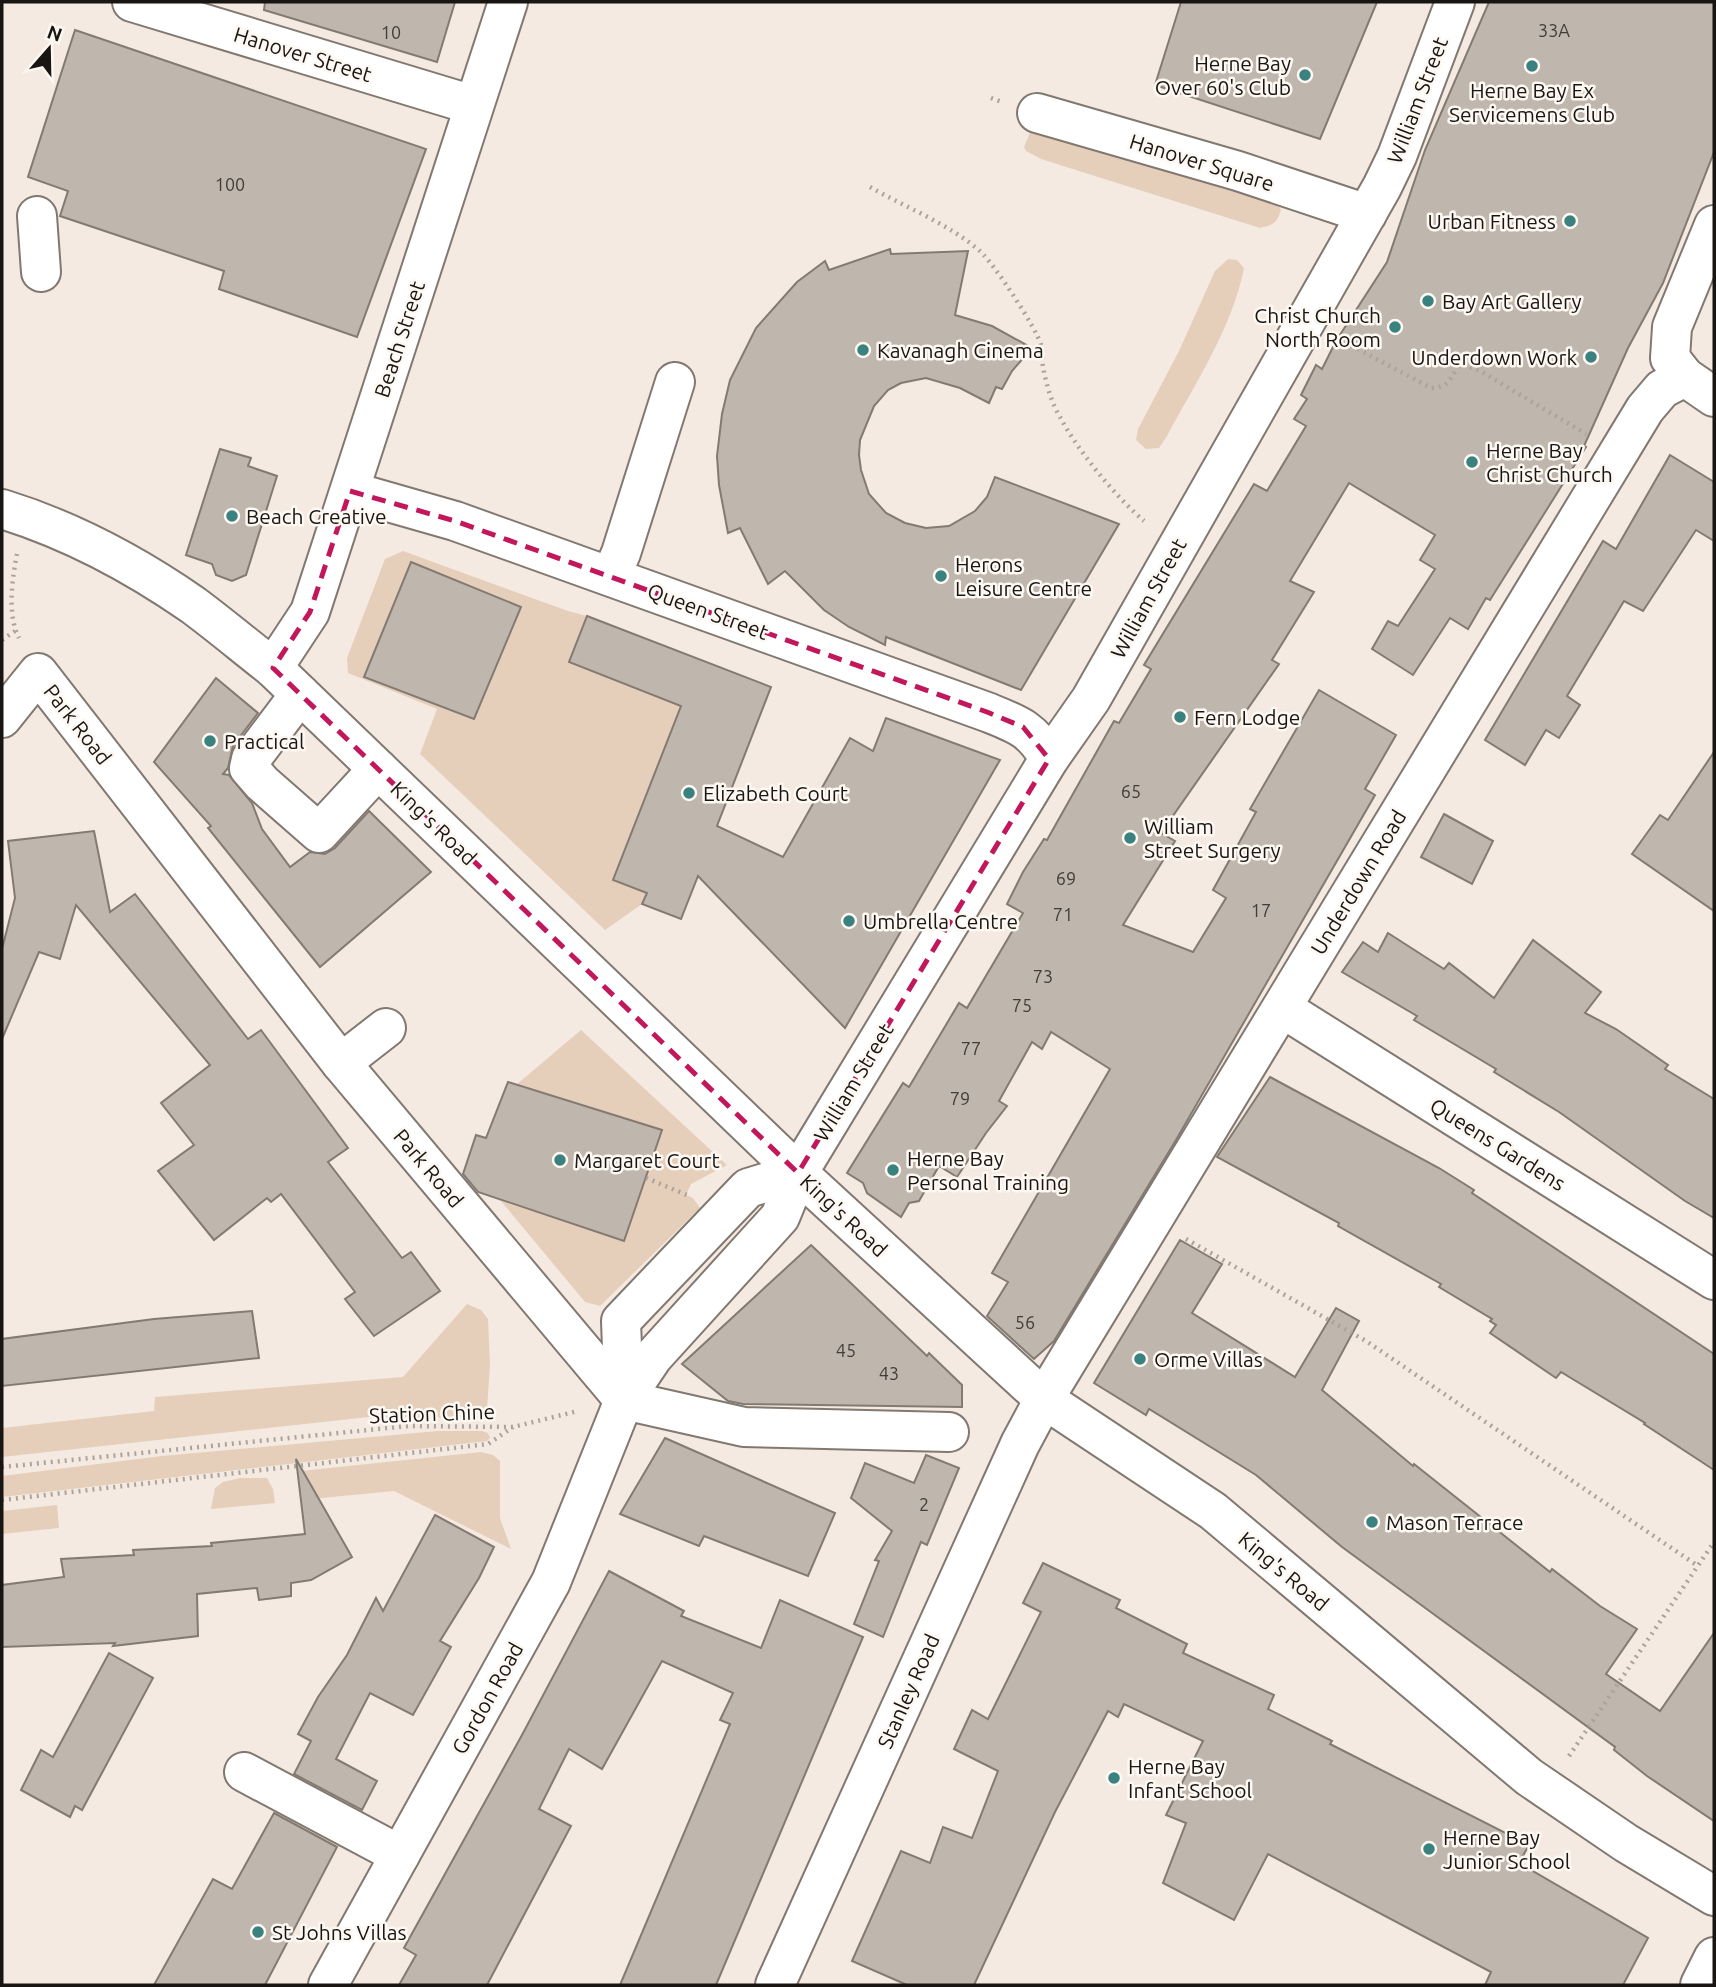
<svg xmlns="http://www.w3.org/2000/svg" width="1716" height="1987" font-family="Ubuntu,sans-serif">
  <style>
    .green { fill: #e6cfba }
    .building { fill: #bfb6ad; stroke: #837a72; stroke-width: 2 }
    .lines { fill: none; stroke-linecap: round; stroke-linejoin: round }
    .minor-casing { stroke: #817870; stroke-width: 42 }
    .path { stroke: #aba39c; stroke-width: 4.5; stroke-dasharray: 2 5; stroke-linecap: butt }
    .minor { stroke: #fff; stroke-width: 38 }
    .marked { fill: none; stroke: #c2185b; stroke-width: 5; stroke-dasharray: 14 9; stroke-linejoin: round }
    .poi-dot { fill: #3a8280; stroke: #fef8f2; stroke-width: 2.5 }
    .labels { text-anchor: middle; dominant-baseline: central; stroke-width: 5; stroke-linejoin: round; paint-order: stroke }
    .number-label { font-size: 18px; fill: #423d39 }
    .street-label { font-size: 21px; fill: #181512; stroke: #fef8f2 }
    .poi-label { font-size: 21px; fill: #181512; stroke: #fef8f2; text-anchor: start }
  </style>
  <rect width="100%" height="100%" fill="#f4eae1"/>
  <g class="green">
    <path d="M 1033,125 L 1276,200 L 1281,210 C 1277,223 1273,225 1260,228 L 1041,159 L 1026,151 L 1024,147 Z"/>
    <path d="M 1228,259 L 1237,260 L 1244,268 C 1232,328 1196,382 1167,436 L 1159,448 L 1146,449 L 1136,440 L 1138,429 L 1179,351 L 1215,271 Z"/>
    <polygon points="403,551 568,611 587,616 569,662 681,706 613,880 647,893 642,904 605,930 420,754 437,709 348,673 347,658 385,559"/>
    <polygon points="581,1030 727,1165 691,1184 686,1195 693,1198 700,1208 600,1306 585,1302 501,1201 624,1241 662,1130 516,1085"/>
    <polygon points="467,1304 481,1310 488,1319 490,1365 487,1409 481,1418 369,1417 2,1457 2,1428 154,1411 155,1397 403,1377"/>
    <polygon points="438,1431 482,1431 488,1433 490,1438 487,1441 2,1497 2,1476 162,1456"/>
    <polygon points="481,1452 493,1455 500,1461 500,1518 511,1549 394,1491 301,1500 301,1471"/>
    <polygon points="240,1478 267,1478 273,1489 275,1503 211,1509 215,1488 223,1482"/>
    <polygon points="57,1505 59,1528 2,1534 2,1511"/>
  </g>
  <g class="building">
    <polygon points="265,2 455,2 437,62 264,10"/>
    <polygon points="1181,2 1377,2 1320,139 1155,85"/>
    <polygon points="1489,2 1714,2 1714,152 1663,283 1628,348 1584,446 1586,447 1490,600 1486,598 1468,629 1450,618 1413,675 1372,649 1388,621 1398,626 1435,569 1420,560 1435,535 1349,483 1290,581 1314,592 1272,660 1279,664 1161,833 1175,841 1123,925 1193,952 1226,898 1213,890 1256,812 1250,809 1319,690 1396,735 1365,789 1375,795 1176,1140 1054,1341 1034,1359 987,1316 1008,1282 992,1273 1110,1069 1051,1032 1042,1049 1032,1042 999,1101 1007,1106 986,1133 957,1177 939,1166 919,1201 909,1203 901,1217 867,1193 863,1183 847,1173 903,1083 909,1087 959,1003 967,1008 1023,913 1007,904 1023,872 1044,839 1047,840 1114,721 1119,723 1151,669 1144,665 1254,484 1267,491 1306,426 1294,419 1307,399 1301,395 1316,365 1322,369 1336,341 1387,262 1425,150"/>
    <polygon points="75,30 426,149 357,337 219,289 224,271 60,216 68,191 28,177"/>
    <polygon points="890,249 891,254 968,251 955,315 992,326 1032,348 1012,371 1002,389 996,387 989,403 960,388 926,378 901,383 888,390 874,406 860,440 859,455 861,470 869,494 886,513 905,523 926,528 949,526 975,511 987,497 995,477 1119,524 1021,690 886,637 885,645 849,627 824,610 785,571 768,584 740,528 728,533 719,485 717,456 722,414 730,380 756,328 797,282 825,261 829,270"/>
    <polygon points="220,449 251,458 248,466 277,476 246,575 232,581 216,575 212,564 186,555"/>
    <polygon points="1670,455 1714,482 1714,541 1696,530 1643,611 1624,601 1567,696 1580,705 1559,738 1546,730 1525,765 1485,740 1603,541 1616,549"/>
    <polygon points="411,562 521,607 474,719 364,677"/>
    <polygon points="587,616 771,687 717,826 783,857 850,738 873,751 886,718 1000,760 845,1028 698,876 681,919 642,904 647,893 613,880 681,706 569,662"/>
    <polygon points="216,678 258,713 233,746 228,768 223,774 229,775 252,803 262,829 290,867 310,852 325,854 335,848 369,811 431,872 320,967 208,828 211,826 154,762"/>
    <polygon points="1714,752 1714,911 1632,854 1660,815 1668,820"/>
    <polygon points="1444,814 1493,841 1472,884 1421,857"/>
    <polygon points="94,831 110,912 135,894 248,1039 261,1030 348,1148 328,1162 402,1258 411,1252 440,1291 374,1336 345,1299 355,1292 281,1194 271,1202 267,1198 214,1240 158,1171 194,1145 161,1103 210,1065 76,905 60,959 39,952 2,1039 2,949 15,898 8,841"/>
    <polygon points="1388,933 1444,969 1449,963 1494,998 1533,940 1601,992 1585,1013 1616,1029 1668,1065 1665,1069 1714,1099 1714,1218 1685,1201 1559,1112 1494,1072 1496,1069 1414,1020 1417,1016 1342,972 1363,942 1378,952"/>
    <polygon points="1270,1077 1439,1168 1474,1190 1472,1193 1714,1354 1714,1470 1644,1424 1645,1423 1561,1372 1556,1378 1490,1333 1496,1325 1490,1321 1492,1319 1439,1287 1441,1284 1338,1226 1339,1223 1217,1157"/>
    <polygon points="508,1082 662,1130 624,1241 478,1192 463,1174 476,1135 486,1138"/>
    <polygon points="1180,1240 1222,1264 1192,1313 1295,1377 1336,1308 1359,1321 1322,1390 1413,1466 1414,1464 1550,1572 1552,1569 1600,1606 1637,1629 1606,1674 1660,1711 1714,1633 1714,1821 1647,1776 1614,1750 1615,1747 1342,1547 1256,1475 1149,1409 1146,1415 1094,1383"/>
    <polygon points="811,1245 927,1356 929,1353 962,1385 962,1407 743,1404 728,1401 682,1364"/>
    <polygon points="252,1311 259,1358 2,1386 2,1339 154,1319"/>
    <polygon points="665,1438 835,1513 808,1576 704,1536 699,1546 620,1514"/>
    <polygon points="926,1455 959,1468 927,1545 921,1542 883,1637 854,1624 879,1561 875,1560 892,1531 851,1498 865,1463 914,1483"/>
    <polygon points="296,1459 352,1557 311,1580 291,1583 291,1596 259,1600 257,1588 197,1594 198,1636 113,1646 115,1643 2,1647 2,1585 64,1577 61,1559 134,1555 133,1550 212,1546 211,1543 305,1534"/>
    <polygon points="435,1515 494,1547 479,1578 440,1641 451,1647 413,1715 370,1693 336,1759 377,1781 362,1810 294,1774 311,1741 298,1734 318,1697 347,1655 376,1598 383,1611"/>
    <polygon points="1043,1563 1120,1600 1116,1608 1187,1644 1183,1653 1274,1695 1268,1709 1332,1741 1330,1744 1529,1845 1519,1863 1648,1938 1623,1985 1485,1985 1491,1972 1268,1854 1234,1920 1163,1883 1186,1823 1166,1815 1203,1741 1124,1704 1118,1717 1108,1711 1055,1812 974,1985 907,1985 852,1961 901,1851 930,1863 943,1827 972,1838 998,1771 954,1749 972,1710 988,1719 1041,1612 1023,1603"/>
    <polygon points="609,1571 684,1611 681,1616 761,1648 780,1600 863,1637 716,1985 620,1985 730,1724 720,1720 733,1693 662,1661 602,1769 569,1749 539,1809 571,1826 487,1985 399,1985 416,1955 404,1948 522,1735"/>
    <polygon points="109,1653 153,1678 82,1810 75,1806 70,1817 21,1790 41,1750 53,1757"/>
    <polygon points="274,1813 337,1847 265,1985 154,1985 213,1879 232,1889"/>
  </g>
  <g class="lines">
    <defs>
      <g id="minor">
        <polyline points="132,2 473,105"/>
        <polyline points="1037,113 1238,171 1367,214"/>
        <polyline points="37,216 41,272"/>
        <polyline points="1714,225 1672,327 1670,358 1685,377 1714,397"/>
        <path d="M 350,491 L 455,521 L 987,712 C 1017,724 1033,729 1049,759"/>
        <path d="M 2,509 C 70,530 134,564 193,605 C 220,625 246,647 273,668 L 798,1173 L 1044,1399 L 1213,1511 L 1529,1777 L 1626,1843 L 1714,1896"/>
        <polyline points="611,576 621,553 675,382"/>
        <polyline points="273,668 310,612 508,2"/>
        <polyline points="300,694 251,759 249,768 262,783 319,833 378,769"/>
        <polyline points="2,718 38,673 341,1063 624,1400 744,1427 949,1432"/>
        <polyline points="1282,1008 1714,1280"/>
        <polyline points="341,1063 386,1028"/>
        <polyline points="624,1400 621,1321 748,1188 798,1173"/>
        <polyline points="244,1772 400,1855"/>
        <polyline points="328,1985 551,1582 624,1400 653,1357 780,1217 798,1173 1049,759 1091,699 1382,187 1397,156 1455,2"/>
        <polyline points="775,1985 1020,1444 1044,1399 1645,409 1662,389 1685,377"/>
        <polyline points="1700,1985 1714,1957"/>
      </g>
    </defs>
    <use href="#minor" class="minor-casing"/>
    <g class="path">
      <polyline points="991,98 1002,102"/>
      <path d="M 870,187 C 905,207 951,225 981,252 C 994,264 1037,329 1041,345 C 1043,352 1042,360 1043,367 C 1046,383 1051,402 1060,417 C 1078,451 1115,496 1144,521"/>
      <path d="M 1339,339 L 1431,388 C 1447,388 1451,379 1458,366 L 1465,365 L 1482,372 L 1586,434"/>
      <path d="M 17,554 C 12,579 7,615 19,638"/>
      <polyline points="2,640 15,631"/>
      <polyline points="646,1178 687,1195"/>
      <polyline points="1186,1239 1366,1341 1698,1566"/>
      <polyline points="2,1467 408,1426 513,1427 578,1411"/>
      <polyline points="2,1500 488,1444 513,1427"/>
      <polyline points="1569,1756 1714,1542"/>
    </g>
    <use href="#minor" class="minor"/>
  </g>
  <path class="marked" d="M 350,491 L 455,521 L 987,712 L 1023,727 L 1049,759 L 798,1173 L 273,668 L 310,612 Z"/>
  <g class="poi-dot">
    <circle cx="1532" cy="66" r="7"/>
    <circle cx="1305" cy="75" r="7"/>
    <circle cx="1570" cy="221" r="7"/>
    <circle cx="1428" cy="301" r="7"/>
    <circle cx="1395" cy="327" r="7"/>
    <circle cx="863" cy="350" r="7"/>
    <circle cx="1591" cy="357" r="7"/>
    <circle cx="1472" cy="462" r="7"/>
    <circle cx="232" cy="516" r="7"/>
    <circle cx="941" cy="576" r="7"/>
    <circle cx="1180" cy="717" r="7"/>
    <circle cx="210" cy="741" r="7"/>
    <circle cx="689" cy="793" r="7"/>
    <circle cx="1130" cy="838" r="7"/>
    <circle cx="849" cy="921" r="7"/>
    <circle cx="560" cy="1160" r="7"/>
    <circle cx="893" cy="1170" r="7"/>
    <circle cx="1140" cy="1359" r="7"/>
    <circle cx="1372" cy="1522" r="7"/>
    <circle cx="1114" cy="1778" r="7"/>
    <circle cx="1429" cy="1849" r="7"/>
    <circle cx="258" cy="1932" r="7"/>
  </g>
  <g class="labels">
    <g class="number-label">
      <text x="1554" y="30">33A</text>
      <text x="391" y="32">10</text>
      <text x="230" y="184">100</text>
      <text x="1131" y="791">65</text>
      <text x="1066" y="878">69</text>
      <text x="1261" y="910">17</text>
      <text x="1063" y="914">71</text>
      <text x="1043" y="976">73</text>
      <text x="1022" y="1005">75</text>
      <text x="971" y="1048">77</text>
      <text x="960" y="1098">79</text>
      <text x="1025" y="1322">56</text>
      <text x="846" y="1350">45</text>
      <text x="889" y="1373">43</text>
      <text x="924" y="1504">2</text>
    </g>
    <g class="street-label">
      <text transform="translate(303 54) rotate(17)">Hanover Street</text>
      <text transform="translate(1417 100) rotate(-69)">William Street</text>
      <text transform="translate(1202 162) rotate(17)">Hanover Square</text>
      <text transform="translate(399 339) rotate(-72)">Beach Street</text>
      <text transform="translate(1148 598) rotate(-61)">William Street</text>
      <text transform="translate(708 611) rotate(20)">Queen Street</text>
      <text transform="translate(78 724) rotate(52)">Park Road</text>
      <text transform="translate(434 823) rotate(44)">King's Road</text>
      <text transform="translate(1358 882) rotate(-59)">Underdown Road</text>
      <text transform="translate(853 1082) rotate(-59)">William Street</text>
      <text transform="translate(1498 1144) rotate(32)">Queens Gardens</text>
      <text transform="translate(429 1168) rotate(50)">Park Road</text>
      <text transform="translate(844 1215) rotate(43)">King's Road</text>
      <text transform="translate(432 1413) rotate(-2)">Station Chine</text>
      <text transform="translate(1284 1571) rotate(40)">King's Road</text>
      <text transform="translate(908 1691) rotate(-66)">Stanley Road</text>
      <text transform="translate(487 1698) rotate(-61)">Gordon Road</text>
    </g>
    <g class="poi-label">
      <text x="1291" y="63" text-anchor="end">Herne Bay<tspan x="1291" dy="24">Over 60's Club</tspan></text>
      <text x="1532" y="90" text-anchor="middle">Herne Bay Ex<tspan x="1532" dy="24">Servicemens Club</tspan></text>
      <text x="1556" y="221" text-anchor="end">Urban Fitness</text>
      <text x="1442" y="301">Bay Art Gallery</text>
      <text x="1381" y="315" text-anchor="end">Christ Church<tspan x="1381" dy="24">North Room</tspan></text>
      <text x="877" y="350">Kavanagh Cinema</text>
      <text x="1577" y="357" text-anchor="end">Underdown Work</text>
      <text x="1486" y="450">Herne Bay<tspan x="1486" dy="24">Christ Church</tspan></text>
      <text x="246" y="516">Beach Creative</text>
      <text x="955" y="564">Herons<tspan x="955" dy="24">Leisure Centre</tspan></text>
      <text x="1194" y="717">Fern Lodge</text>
      <text x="224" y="741">Practical</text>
      <text x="703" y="793">Elizabeth Court</text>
      <text x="1144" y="826">William<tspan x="1144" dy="24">Street Surgery</tspan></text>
      <text x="863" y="921">Umbrella Centre</text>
      <text x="907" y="1158">Herne Bay<tspan x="907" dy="24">Personal Training</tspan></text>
      <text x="574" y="1160">Margaret Court</text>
      <text x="1154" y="1359">Orme Villas</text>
      <text x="1386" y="1522">Mason Terrace</text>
      <text x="1128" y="1766">Herne Bay<tspan x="1128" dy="24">Infant School</tspan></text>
      <text x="1443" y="1837">Herne Bay<tspan x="1443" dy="24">Junior School</tspan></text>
      <text x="272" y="1932">St Johns Villas</text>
    </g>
  </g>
  <rect width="1716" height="1987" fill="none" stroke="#181512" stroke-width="7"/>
  <g transform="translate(49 49) rotate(20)" stroke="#fef8f2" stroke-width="5" paint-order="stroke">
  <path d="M0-5L12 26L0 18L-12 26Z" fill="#181512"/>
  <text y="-10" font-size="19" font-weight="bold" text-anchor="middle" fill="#181512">N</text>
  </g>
</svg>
